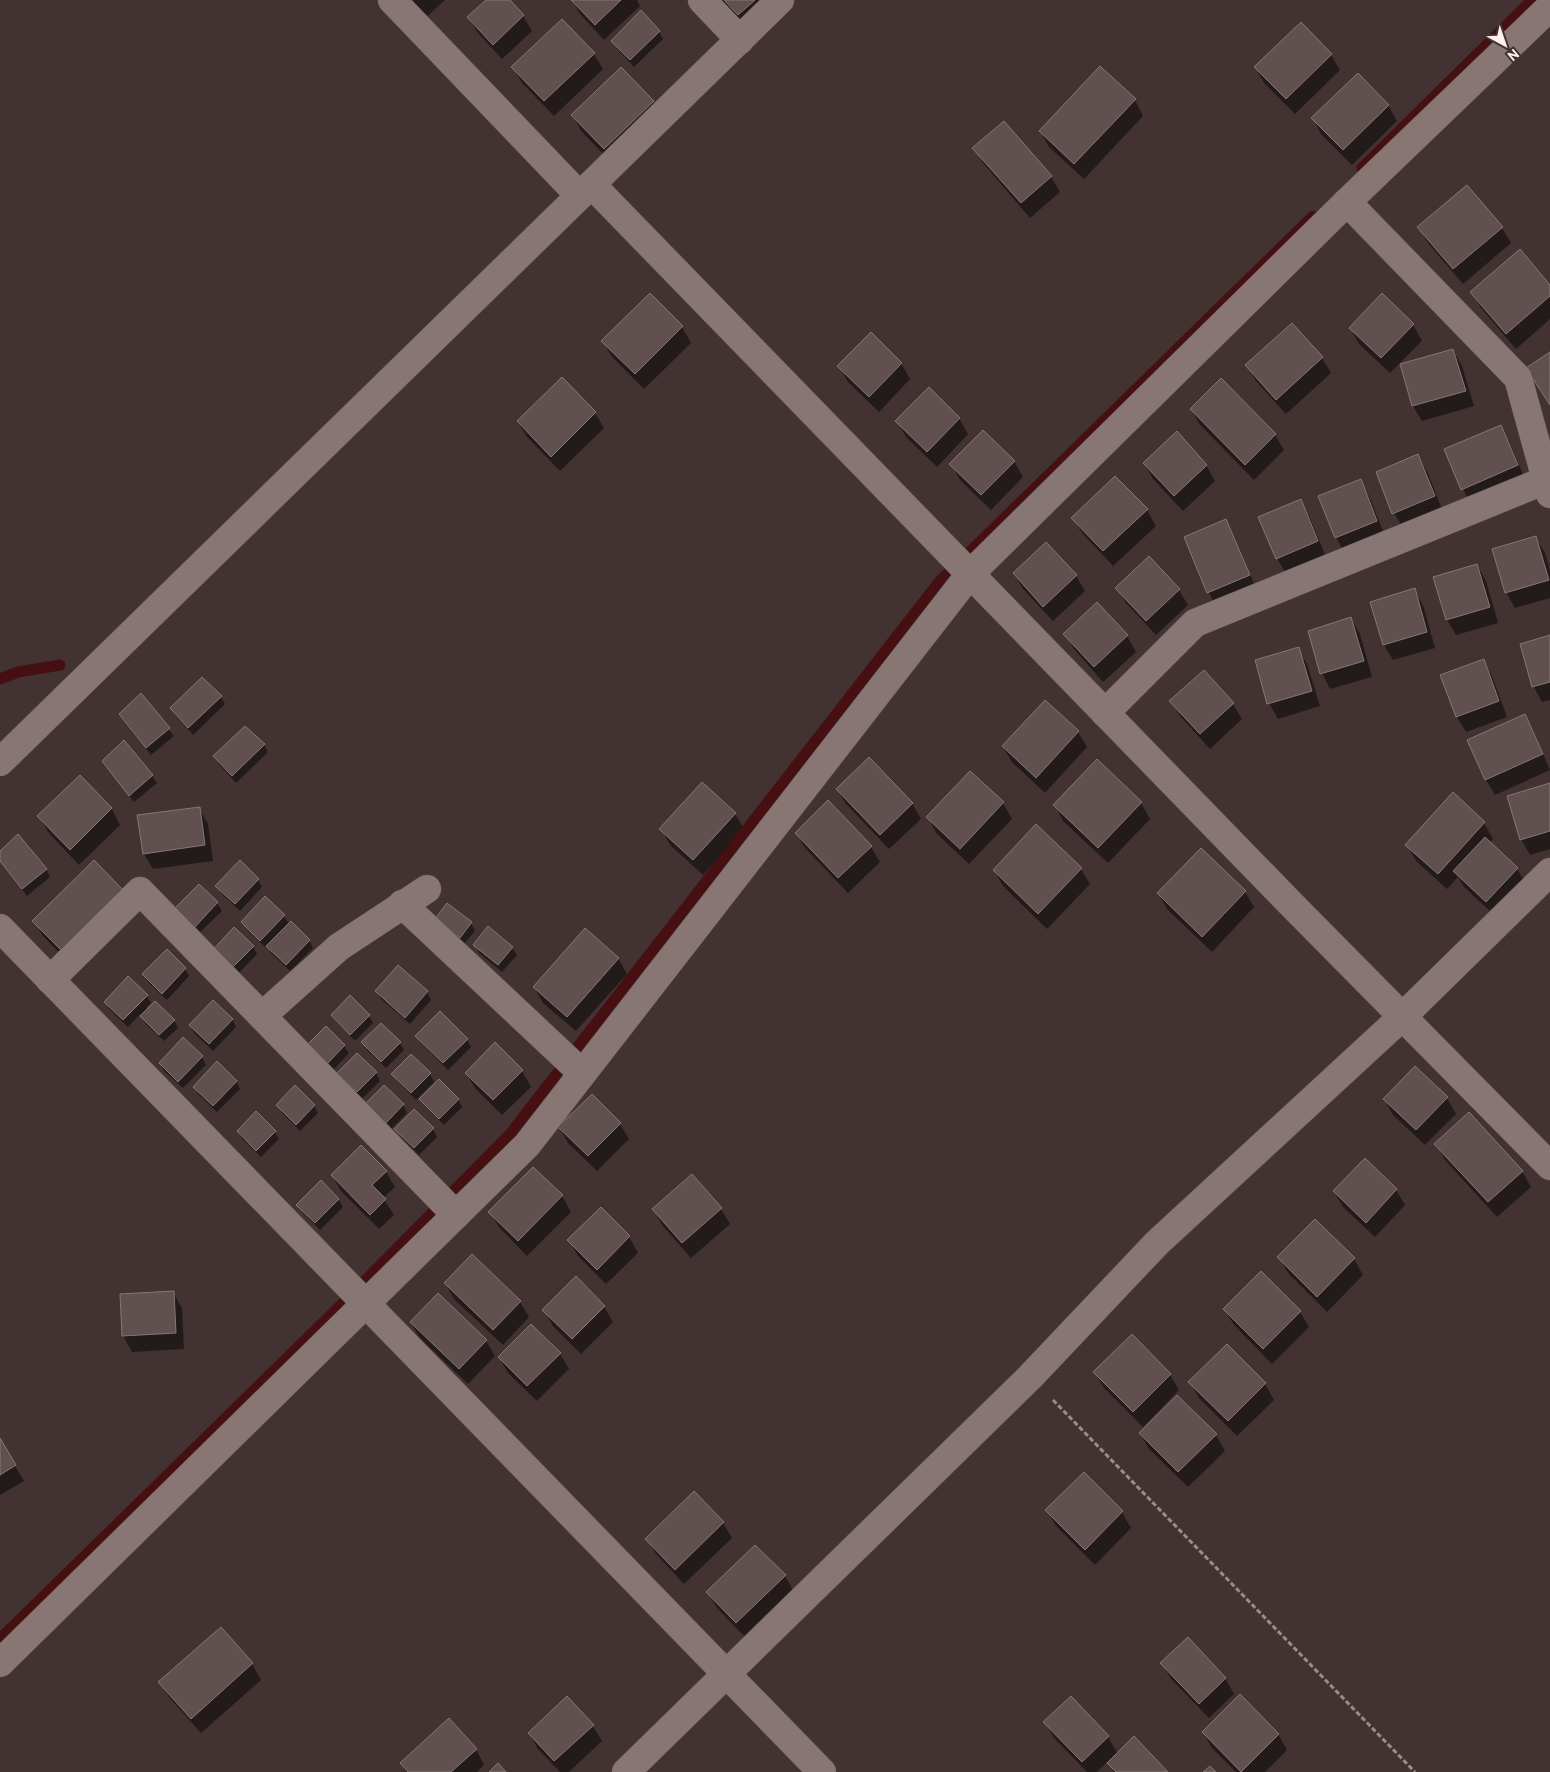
<svg xmlns="http://www.w3.org/2000/svg" width="1550" height="1772" font-family="Overpass,sans-serif">
  <style>
    .shadow { fill: #0007 }
    .lines { fill: none; stroke-linecap: round; stroke-linejoin: round }
    .stream { stroke: #460f12; stroke-width: 11 }
    .building { fill: #60504f; stroke: #887675 }
    .street-casing { stroke: #5b4e4d; stroke-width: 29 }
    .path { stroke: #988b8a; stroke-width: 3; stroke-dasharray: 5 2.5; stroke-linecap: butt }
    .street { stroke: #887675; stroke-width: 28 }
  </style>
  <rect width="100%" height="100%" fill="#423232"/>
  <g class="shadow">
    <polygon points="399,0 445,0 420,23"/>
    <polygon points="488,0 508,0 523,16 532,31 502,59 478,33 469,18"/>
    <polygon points="572,0 637,0 640,6 604,40 580,14"/>
    <polygon points="719,0 780,0 748,30"/>
    <polygon points="659,32 663,39 634,67 617,48 613,41"/>
    <polygon points="594,54 603,69 554,116 522,83 513,67"/>
    <polygon points="1331,55 1340,70 1295,114 1264,83 1255,67"/>
    <polygon points="621,69 653,102 662,118 613,164 581,131 573,115"/>
    <polygon points="1135,100 1143,116 1084,179 1049,147 1040,131"/>
    <polygon points="1388,105 1397,121 1352,165 1321,134 1313,118"/>
    <polygon points="974,148 1051,177 1060,192 1030,218 983,163"/>
    <polygon points="1419,228 1502,228 1511,243 1463,284 1428,243"/>
    <polygon points="1550,286 1550,319 1516,349 1481,308 1472,292"/>
    <polygon points="650,294 682,327 691,343 644,389 612,357 603,341"/>
    <polygon points="1292,325 1322,358 1331,373 1286,414 1256,381 1247,366"/>
    <polygon points="1413,325 1422,341 1390,373 1359,344 1350,328"/>
    <polygon points="1453,350 1462,366 1474,406 1422,421 1413,406 1401,365"/>
    <polygon points="901,363 910,379 879,412 848,382 839,366"/>
    <polygon points="562,379 595,413 604,428 560,471 527,437 518,422"/>
    <polygon points="1221,380 1275,435 1284,450 1254,480 1200,425 1191,409"/>
    <polygon points="959,418 968,434 937,467 906,437 897,421"/>
    <polygon points="1500,426 1509,442 1526,481 1471,505 1463,489 1445,450"/>
    <polygon points="1418,456 1427,471 1443,512 1403,528 1394,513"/>
    <polygon points="1014,461 1023,477 991,510 960,480 951,464"/>
    <polygon points="1144,463 1206,465 1215,481 1183,511 1153,479"/>
    <polygon points="1360,480 1369,496 1385,536 1345,553 1336,538"/>
    <polygon points="1300,501 1309,516 1326,557 1286,574 1277,558"/>
    <polygon points="1147,510 1156,526 1113,566 1082,533 1073,518"/>
    <polygon points="1225,520 1234,536 1257,591 1217,608 1209,593 1185,537"/>
    <polygon points="1536,538 1545,553 1550,571 1550,598 1515,608 1506,592"/>
    <polygon points="1477,565 1486,581 1498,623 1456,635 1447,620 1435,578"/>
    <polygon points="1014,573 1076,576 1085,591 1053,621 1023,589"/>
    <polygon points="1117,588 1179,590 1188,605 1156,635 1126,603"/>
    <polygon points="1414,590 1423,605 1435,648 1393,660 1384,645"/>
    <polygon points="1351,619 1360,634 1372,677 1330,689 1322,673"/>
    <polygon points="1065,634 1127,636 1136,652 1103,682 1074,649"/>
    <polygon points="1550,636 1550,700 1542,702 1534,687 1521,645"/>
    <polygon points="1298,649 1307,664 1320,706 1278,719 1269,703"/>
    <polygon points="1483,660 1492,676 1507,717 1466,732 1457,717 1442,675"/>
    <polygon points="1204,671 1233,704 1242,719 1210,749 1180,716 1171,701"/>
    <polygon points="141,695 174,736 151,755 125,722"/>
    <polygon points="221,697 225,704 193,735 176,716 172,709"/>
    <polygon points="1524,716 1533,731 1550,770 1495,795 1486,780 1469,741"/>
    <polygon points="245,727 264,745 268,752 236,783 219,764 215,757"/>
    <polygon points="1078,732 1087,747 1045,793 1012,762 1003,747"/>
    <polygon points="123,742 152,776 157,783 134,802 108,768"/>
    <polygon points="1097,761 1141,803 1150,819 1108,863 1063,821 1055,805"/>
    <polygon points="80,776 112,809 120,825 79,865 48,832 39,816"/>
    <polygon points="702,784 735,814 744,829 703,875 670,845 661,829"/>
    <polygon points="1550,785 1550,849 1530,855 1521,839"/>
    <polygon points="837,789 912,803 921,819 889,849 846,804"/>
    <polygon points="1453,794 1484,823 1493,839 1489,843 1517,869 1526,884 1495,916 1464,887 1458,877 1447,889 1416,861 1407,845"/>
    <polygon points="1003,803 1012,819 969,864 936,833 928,817"/>
    <polygon points="199,808 208,824 213,861 153,869 144,854"/>
    <polygon points="1036,826 1081,869 1090,884 1047,929 1003,886 994,870"/>
    <polygon points="796,833 871,847 880,862 848,893 805,848"/>
    <polygon points="0,852 46,869 50,877 27,896 1,862"/>
    <polygon points="94,862 71,965 43,936 34,921"/>
    <polygon points="240,862 258,880 262,887 240,911 221,893 217,886"/>
    <polygon points="199,886 217,903 222,911 198,934 180,917"/>
    <polygon points="1245,892 1254,907 1212,952 1167,909 1158,893"/>
    <polygon points="284,916 289,924 309,940 313,948 290,971 272,954 267,945 265,947 247,929 242,922"/>
    <polygon points="471,923 475,931 464,944 441,926"/>
    <polygon points="475,945 512,948 517,955 502,972 479,953"/>
    <polygon points="253,947 257,954 234,978 216,960"/>
    <polygon points="618,958 627,974 576,1031 543,1003 534,987"/>
    <polygon points="185,969 189,976 167,1000 148,982 143,975"/>
    <polygon points="376,991 427,992 431,1000 410,1024 381,999"/>
    <polygon points="147,996 151,1003 146,1008 174,1020 178,1028 164,1041 146,1024 140,1014 128,1027 109,1009 105,1002"/>
    <polygon points="332,1015 369,1016 373,1023 355,1041 337,1022"/>
    <polygon points="232,1019 236,1027 213,1051 194,1033 190,1026"/>
    <polygon points="326,1028 344,1046 349,1053 331,1072 312,1053"/>
    <polygon points="416,1036 467,1040 471,1047 448,1070 421,1043"/>
    <polygon points="183,1039 202,1057 206,1065 183,1088 164,1071 160,1063"/>
    <polygon points="363,1043 400,1043 404,1050 386,1068 367,1050"/>
    <polygon points="522,1071 531,1087 502,1115 475,1088 466,1073"/>
    <polygon points="339,1073 376,1073 380,1081 362,1099 343,1080"/>
    <polygon points="393,1074 430,1074 434,1082 416,1100 397,1081"/>
    <polygon points="236,1081 240,1089 217,1112 198,1094 194,1087"/>
    <polygon points="384,1086 403,1105 407,1113 389,1131 370,1112"/>
    <polygon points="1447,1098 1456,1114 1425,1145 1393,1115 1384,1099"/>
    <polygon points="421,1099 458,1099 462,1107 444,1125 425,1106"/>
    <polygon points="278,1105 314,1106 318,1113 300,1131 282,1113"/>
    <polygon points="620,1124 629,1139 597,1171 568,1143 559,1127"/>
    <polygon points="396,1129 433,1129 437,1137 419,1155 400,1136"/>
    <polygon points="238,1131 275,1132 279,1139 261,1157 242,1139"/>
    <polygon points="1436,1144 1522,1171 1531,1187 1497,1217 1445,1160"/>
    <polygon points="386,1172 395,1187 383,1198 394,1215 379,1229 341,1191 332,1175"/>
    <polygon points="1396,1190 1405,1205 1375,1237 1343,1207 1334,1192"/>
    <polygon points="562,1196 571,1212 527,1256 499,1227 490,1212"/>
    <polygon points="338,1199 343,1207 320,1230 302,1212 298,1205"/>
    <polygon points="601,1209 629,1237 638,1253 606,1284 578,1256 569,1240"/>
    <polygon points="653,1209 721,1209 730,1224 691,1258 662,1225"/>
    <polygon points="1315,1220 1354,1259 1363,1275 1327,1312 1288,1273 1279,1257"/>
    <polygon points="472,1256 520,1302 529,1317 503,1345 454,1299 445,1283"/>
    <polygon points="1261,1273 1300,1312 1309,1327 1272,1364 1234,1325 1225,1310"/>
    <polygon points="173,1293 182,1308 184,1349 132,1352 123,1336 121,1296"/>
    <polygon points="604,1307 613,1322 581,1354 553,1326 544,1310"/>
    <polygon points="411,1323 486,1341 495,1356 468,1384 420,1338"/>
    <polygon points="1227,1346 1265,1384 1274,1400 1237,1436 1199,1398 1190,1382"/>
    <polygon points="560,1354 569,1369 537,1401 508,1373 499,1357"/>
    <polygon points="1095,1373 1170,1375 1179,1390 1143,1427 1104,1388"/>
    <polygon points="1177,1396 1216,1435 1225,1451 1188,1487 1149,1449 1140,1433"/>
    <polygon points="0,1441 24,1481 0,1495"/>
    <polygon points="1084,1474 1122,1512 1131,1528 1095,1565 1056,1526 1047,1510"/>
    <polygon points="723,1523 732,1538 684,1584 656,1554 647,1539"/>
    <polygon points="785,1576 794,1592 746,1638 717,1608 708,1593"/>
    <polygon points="220,1629 252,1664 261,1680 201,1733 169,1697 160,1682"/>
    <polygon points="1162,1663 1225,1678 1234,1694 1209,1718 1171,1679"/>
    <polygon points="1071,1698 1108,1737 1118,1754 1167,1772 1114,1772 1108,1761 1097,1772 1087,1772 1054,1738 1045,1722"/>
    <polygon points="593,1726 602,1741 569,1772 560,1772 538,1749 529,1733"/>
    <polygon points="1203,1732 1278,1734 1287,1750 1265,1772 1236,1772 1212,1748"/>
    <polygon points="476,1749 484,1765 477,1772 406,1772 401,1763"/>
  </g>
  <g class="lines">
    <g class="stream">
      <polyline points="1362,168 1532,0"/>
      <polyline points="0,679 18,672 60,665"/>
      <polyline points="0,1639 340,1306 510,1134 939,582 1313,216"/>
    </g>
  </g>
  <g class="building">
    <polygon points="486,0 510,0 524,15 493,45 467,17"/>
    <polygon points="571,0 621,0 595,25"/>
    <polygon points="724,0 755,0 738,15"/>
    <polygon points="641,10 660,31 630,60 611,41"/>
    <polygon points="562,19 595,53 544,101 511,67"/>
    <polygon points="1301,22 1332,54 1286,99 1254,67"/>
    <polygon points="1100,66 1136,99 1074,164 1039,131"/>
    <polygon points="621,67 654,101 604,149 571,115"/>
    <polygon points="1358,73 1389,105 1343,150 1311,118"/>
    <polygon points="1004,121 1052,176 1021,203 972,148"/>
    <polygon points="1467,185 1503,227 1453,269 1417,227"/>
    <polygon points="1520,249 1550,285 1550,296 1506,334 1470,292"/>
    <polygon points="650,293 683,326 635,374 601,341"/>
    <polygon points="1382,293 1414,324 1381,358 1349,328"/>
    <polygon points="1292,323 1323,357 1276,400 1245,365"/>
    <polygon points="871,332 902,363 869,397 837,366"/>
    <polygon points="1453,349 1466,391 1412,406 1400,364"/>
    <polygon points="1550,352 1550,405 1526,368"/>
    <polygon points="562,377 596,412 551,457 517,421"/>
    <polygon points="1221,378 1276,434 1245,465 1190,409"/>
    <polygon points="929,387 960,418 927,452 895,421"/>
    <polygon points="1501,425 1518,465 1461,490 1444,449"/>
    <polygon points="983,430 1015,461 981,495 949,464"/>
    <polygon points="1177,431 1207,465 1174,496 1143,463"/>
    <polygon points="1418,454 1435,496 1392,514 1376,472"/>
    <polygon points="1115,476 1148,509 1103,551 1071,518"/>
    <polygon points="1361,479 1377,521 1335,538 1318,496"/>
    <polygon points="1301,499 1318,541 1276,559 1258,517"/>
    <polygon points="1226,519 1250,575 1207,593 1184,537"/>
    <polygon points="1536,536 1549,580 1505,593 1492,549"/>
    <polygon points="1046,542 1077,575 1043,607 1013,573"/>
    <polygon points="1149,556 1180,589 1146,621 1115,588"/>
    <polygon points="1477,564 1490,607 1446,620 1433,577"/>
    <polygon points="1415,588 1427,632 1383,645 1370,602"/>
    <polygon points="1097,602 1128,635 1094,667 1063,634"/>
    <polygon points="1351,617 1364,661 1320,674 1308,631"/>
    <polygon points="1550,635 1550,682 1532,687 1520,644"/>
    <polygon points="1299,647 1312,691 1267,704 1255,660"/>
    <polygon points="1484,659 1499,701 1456,717 1440,675"/>
    <polygon points="1204,670 1234,703 1200,734 1169,701"/>
    <polygon points="202,677 222,696 188,728 170,708"/>
    <polygon points="141,693 170,728 146,748 119,714"/>
    <polygon points="1045,700 1079,731 1036,778 1002,746"/>
    <polygon points="1525,714 1543,754 1485,780 1467,740"/>
    <polygon points="245,726 265,744 232,776 213,756"/>
    <polygon points="124,740 153,775 129,796 102,761"/>
    <polygon points="869,757 913,803 880,835 836,789"/>
    <polygon points="1097,759 1142,802 1098,848 1053,805"/>
    <polygon points="970,771 1004,802 960,849 926,817"/>
    <polygon points="80,775 112,808 70,850 37,816"/>
    <polygon points="702,782 736,813 693,860 659,829"/>
    <polygon points="1550,783 1550,831 1520,840 1507,796"/>
    <polygon points="1453,792 1485,822 1438,874 1405,845"/>
    <polygon points="828,800 872,846 838,878 795,833"/>
    <polygon points="200,807 205,845 143,854 137,815"/>
    <polygon points="1036,824 1082,868 1038,914 993,870"/>
    <polygon points="18,834 47,869 22,889 0,861 0,851"/>
    <polygon points="1485,837 1518,868 1486,902 1453,871"/>
    <polygon points="1201,848 1246,891 1202,937 1157,893"/>
    <polygon points="94,860 123,890 61,950 32,921"/>
    <polygon points="240,860 259,879 235,904 215,886"/>
    <polygon points="199,884 218,902 194,928 174,909"/>
    <polygon points="265,896 285,915 260,941 241,922"/>
    <polygon points="447,903 472,922 460,938 435,919"/>
    <polygon points="291,921 310,940 286,965 266,946"/>
    <polygon points="488,926 513,947 498,965 473,945"/>
    <polygon points="234,927 254,946 229,971 210,953"/>
    <polygon points="585,928 619,958 567,1017 533,987"/>
    <polygon points="167,949 186,968 162,994 142,974"/>
    <polygon points="398,965 428,991 405,1018 375,991"/>
    <polygon points="128,976 148,995 123,1020 104,1002"/>
    <polygon points="350,995 370,1015 350,1035 331,1015"/>
    <polygon points="213,1000 233,1019 209,1044 189,1025"/>
    <polygon points="155,1001 175,1020 159,1035 140,1016"/>
    <polygon points="440,1011 468,1039 443,1063 415,1036"/>
    <polygon points="381,1023 401,1042 381,1062 361,1042"/>
    <polygon points="326,1026 345,1045 326,1065 306,1046"/>
    <polygon points="183,1037 203,1056 178,1082 159,1063"/>
    <polygon points="495,1042 523,1070 493,1100 465,1073"/>
    <polygon points="357,1053 377,1072 357,1092 337,1073"/>
    <polygon points="411,1054 431,1073 411,1093 391,1074"/>
    <polygon points="217,1061 237,1081 213,1106 193,1087"/>
    <polygon points="1415,1066 1448,1097 1416,1130 1383,1099"/>
    <polygon points="439,1079 459,1099 439,1119 419,1099"/>
    <polygon points="295,1085 315,1105 296,1125 276,1105"/>
    <polygon points="384,1085 404,1104 385,1124 365,1104"/>
    <polygon points="592,1094 621,1123 588,1156 558,1127"/>
    <polygon points="414,1109 434,1128 414,1148 394,1129"/>
    <polygon points="256,1111 276,1131 256,1151 237,1131"/>
    <polygon points="1469,1112 1523,1171 1488,1202 1434,1144"/>
    <polygon points="361,1145 387,1171 372,1185 386,1199 370,1215 331,1175"/>
    <polygon points="1365,1158 1397,1189 1366,1223 1333,1191"/>
    <polygon points="533,1167 563,1195 518,1241 488,1212"/>
    <polygon points="692,1174 722,1208 682,1243 652,1209"/>
    <polygon points="321,1180 339,1199 315,1223 296,1205"/>
    <polygon points="601,1207 630,1236 597,1270 567,1240"/>
    <polygon points="1315,1219 1355,1258 1317,1297 1277,1257"/>
    <polygon points="472,1254 521,1301 493,1330 444,1283"/>
    <polygon points="1261,1271 1301,1311 1263,1349 1223,1309"/>
    <polygon points="576,1276 605,1306 572,1339 542,1310"/>
    <polygon points="174,1291 176,1333 122,1336 120,1294"/>
    <polygon points="438,1293 487,1340 459,1369 410,1322"/>
    <polygon points="531,1324 561,1353 527,1386 498,1357"/>
    <polygon points="1132,1334 1171,1374 1133,1412 1093,1372"/>
    <polygon points="1227,1344 1266,1383 1228,1421 1188,1382"/>
    <polygon points="1177,1395 1217,1434 1178,1472 1139,1433"/>
    <polygon points="0,1438 16,1465 0,1475"/>
    <polygon points="1084,1472 1123,1511 1085,1550 1045,1510"/>
    <polygon points="694,1491 724,1522 675,1570 645,1539"/>
    <polygon points="755,1545 786,1575 736,1623 706,1592"/>
    <polygon points="221,1627 253,1663 191,1719 158,1682"/>
    <polygon points="1188,1637 1226,1678 1199,1704 1160,1663"/>
    <polygon points="1240,1694 1279,1734 1241,1772 1202,1732"/>
    <polygon points="567,1696 594,1725 554,1761 528,1733"/>
    <polygon points="1071,1696 1109,1736 1082,1762 1043,1722"/>
    <polygon points="449,1718 477,1749 451,1772 408,1772 400,1763"/>
    <polygon points="1134,1736 1168,1772 1116,1772 1107,1763"/>
    <polygon points="498,1763 506,1772 489,1772"/>
    <polygon points="1210,1766 1216,1772 1203,1772"/>
  </g>
  <g class="lines">
    <defs>
      <g id="street">
        <polyline points="392,0 579,195"/>
        <polyline points="702,0 740,40"/>
        <polyline points="592,185 1290,903 1550,1166"/>
        <polyline points="1347,202 1518,378 1550,494"/>
        <polyline points="1105,713 1195,623 1546,480"/>
        <polyline points="0,762 780,0"/>
        <polyline points="402,904 582,1073"/>
        <polyline points="0,928 822,1772"/>
        <polyline points="50,980 140,891 456,1215"/>
        <polyline points="262,1016 339,947 427,889"/>
        <polyline points="0,1663 527,1145 970,574 1347,202 1550,7"/>
        <polyline points="626,1772 1030,1377 1157,1243 1402,1017 1550,872"/>
      </g>
    </defs>
    <use href="#street" class="street-casing"/>
    <polyline class="path" points="1053,1400 1415,1772"/>
    <use href="#street" class="street"/>
  </g>
  <g transform="translate(1505 45) rotate(140)" stroke="#423232" stroke-width="4" paint-order="stroke">
  <path d="M0-4L9 19L0 12L-9 19Z" fill="#fcf2f1"/>
  <text y="-8" font-size="14" font-weight="bold" text-anchor="middle" fill="#fcf2f1">N</text>
  </g>
</svg>
